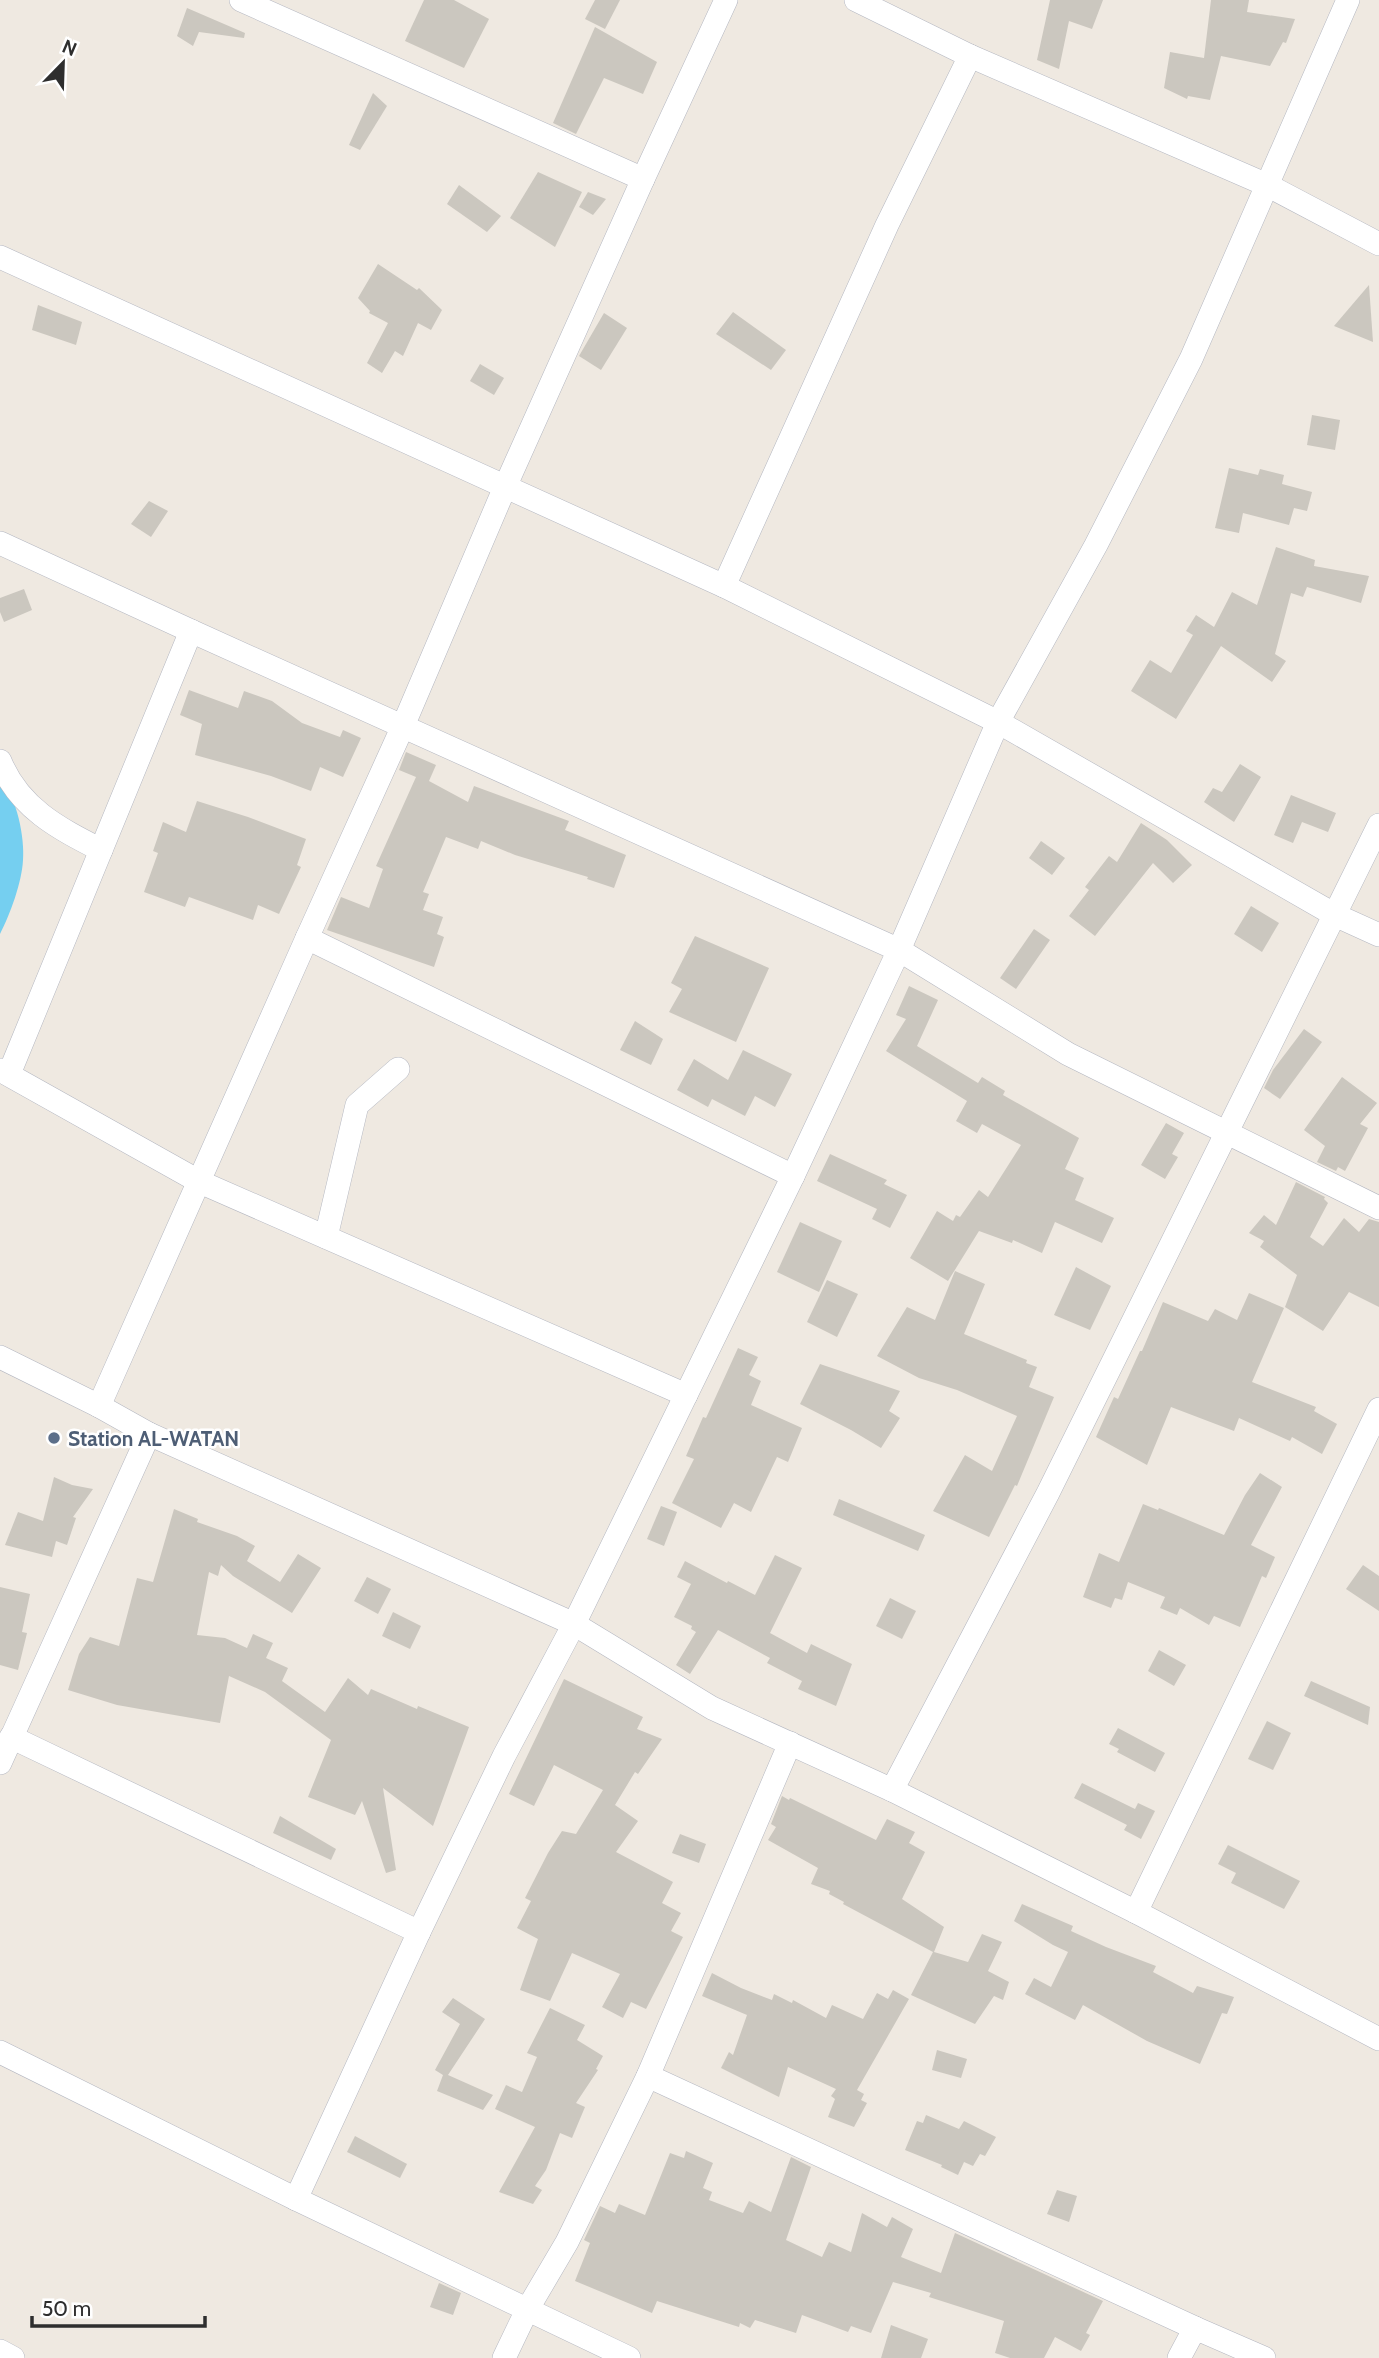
<svg xmlns="http://www.w3.org/2000/svg" width="1379" height="2358" font-family="Cabin,sans-serif">
  <style>
    .water { fill: #75cff0 }
    .building { fill: #cbc7bf }
    .lines { fill: none; stroke-linecap: round; stroke-linejoin: round }
    .minor-casing { stroke: #b4b7c1; stroke-width: 24 }
    .minor { stroke: #fff; stroke-width: 23 }
    .service-dot { fill: #5c6f8a; stroke: #fff; stroke-width: 2.5 }
    .labels { text-anchor: middle; dominant-baseline: central; stroke-width: 5; stroke-linejoin: round; paint-order: stroke }
    .service-label { font-size: 21px; font-weight: bold; fill: #4e5e75; stroke: #fff; text-anchor: start }
  </style>
  <rect width="100%" height="100%" fill="#efe9e1"/>
  <path class="water" d="M 0,782 C 17,794 25,840 23,860 C 22,882 10,915 0,934 Z"/>
  <g class="building">
    <polygon points="424,0 454,0 489,19 464,68 405,41"/>
    <polygon points="595,0 620,0 605,29 585,19"/>
    <polygon points="1050,0 1103,0 1092,29 1069,21 1059,69 1037,60"/>
    <polygon points="1211,0 1249,0 1247,12 1295,19 1286,43 1283,42 1270,66 1221,56 1210,100 1188,96 1187,99 1164,88 1170,52 1204,58"/>
    <polygon points="187,8 245,33 244,38 199,32 193,46 177,36"/>
    <polygon points="595,27 657,62 643,94 604,78 576,134 553,123"/>
    <polygon points="373,93 387,106 360,150 349,145"/>
    <polygon points="538,172 582,192 555,247 510,218"/>
    <polygon points="459,185 501,216 487,232 447,204"/>
    <polygon points="588,192 606,199 593,215 579,207"/>
    <polygon points="378,264 417,290 419,288 442,310 431,330 418,323 403,356 395,351 382,373 367,363 388,323 369,313 370,311 358,298"/>
    <polygon points="1369,285 1373,342 1334,326"/>
    <polygon points="38,305 82,322 76,345 32,330"/>
    <polygon points="733,312 786,350 771,370 716,334"/>
    <polygon points="604,313 627,328 601,370 579,356"/>
    <polygon points="480,364 504,378 494,395 470,381"/>
    <polygon points="1312,415 1340,420 1335,450 1307,445"/>
    <polygon points="1229,468 1258,475 1260,469 1284,475 1282,484 1312,492 1307,511 1294,508 1289,525 1243,513 1239,533 1215,528"/>
    <polygon points="149,501 168,511 151,537 131,524"/>
    <polygon points="1276,547 1315,560 1314,566 1369,576 1361,603 1307,587 1303,597 1291,593 1275,654 1286,661 1272,682 1221,646 1176,719 1131,691 1150,660 1171,673 1193,635 1186,631 1196,615 1214,627 1232,592 1257,605"/>
    <polygon points="24,589 32,610 4,622 0,612 0,598"/>
    <polygon points="189,690 238,708 244,691 272,701 302,723 340,737 343,730 361,738 343,777 320,767 311,791 271,776 195,755 202,724 180,715"/>
    <polygon points="406,752 436,765 429,781 468,802 474,786 569,821 565,830 626,855 614,888 587,879 588,877 515,855 481,841 478,849 446,837 423,892 429,894 423,910 443,917 437,934 444,937 434,967 327,930 341,897 369,908 383,869 376,866 416,777 399,770"/>
    <polygon points="1240,764 1261,777 1234,822 1204,802 1213,788 1222,792"/>
    <polygon points="1291,795 1336,813 1328,832 1302,822 1293,843 1274,835"/>
    <polygon points="197,801 248,817 306,839 297,865 301,867 279,914 258,905 253,920 189,897 185,907 144,892 158,853 153,851 163,822 186,832"/>
    <polygon points="1141,823 1167,840 1192,865 1173,883 1153,863 1095,936 1069,916 1089,890 1085,887 1109,856 1117,862"/>
    <polygon points="1041,841 1065,858 1052,875 1029,858"/>
    <polygon points="1251,906 1279,923 1262,952 1234,934"/>
    <polygon points="1034,929 1050,940 1016,989 1000,978"/>
    <polygon points="695,936 769,968 736,1042 669,1012 682,989 671,983"/>
    <polygon points="909,986 938,1000 917,1046 978,1083 982,1077 1005,1091 1003,1095 1079,1138 1065,1169 1084,1178 1075,1200 1114,1218 1102,1243 1055,1222 1042,1253 1013,1240 1012,1243 979,1231 948,1281 910,1258 937,1211 953,1221 956,1215 960,1217 979,1190 988,1197 1021,1145 982,1124 977,1133 956,1121 967,1101 886,1051 906,1019 896,1015"/>
    <polygon points="635,1021 663,1039 651,1065 620,1050"/>
    <polygon points="1304,1029 1322,1042 1280,1099 1264,1088 1273,1070"/>
    <polygon points="743,1050 792,1074 775,1107 755,1096 745,1116 712,1099 708,1107 677,1090 694,1059 728,1080"/>
    <polygon points="1342,1077 1377,1103 1360,1124 1368,1128 1345,1171 1338,1167 1336,1171 1317,1162 1325,1146 1304,1130"/>
    <polygon points="1166,1123 1184,1133 1172,1154 1178,1157 1165,1179 1141,1165"/>
    <polygon points="830,1154 887,1180 884,1184 907,1195 890,1228 872,1219 877,1209 817,1181"/>
    <polygon points="1296,1182 1325,1197 1324,1199 1328,1203 1310,1237 1323,1246 1344,1218 1359,1232 1369,1219 1379,1222 1379,1307 1349,1292 1323,1331 1285,1307 1297,1275 1260,1247 1264,1241 1249,1233 1264,1215 1276,1225"/>
    <polygon points="800,1222 842,1241 819,1292 777,1272"/>
    <polygon points="1076,1267 1111,1286 1090,1330 1054,1315"/>
    <polygon points="955,1271 985,1284 964,1334 1027,1360 1026,1363 1037,1367 1029,1387 1054,1397 1017,1486 1015,1485 989,1537 933,1511 965,1455 992,1471 1017,1416 957,1390 919,1378 877,1356 907,1307 935,1320"/>
    <polygon points="827,1280 858,1294 837,1337 807,1322"/>
    <polygon points="1249,1293 1284,1308 1252,1382 1316,1407 1314,1411 1337,1424 1322,1454 1292,1437 1290,1441 1239,1418 1234,1431 1171,1407 1147,1465 1096,1437 1114,1397 1118,1399 1140,1351 1142,1351 1163,1302 1208,1321 1215,1309 1237,1320"/>
    <polygon points="738,1348 758,1357 749,1375 761,1381 751,1405 802,1428 788,1462 777,1457 751,1512 734,1503 721,1528 672,1503 694,1459 686,1456 703,1417 706,1418"/>
    <polygon points="820,1364 900,1391 889,1411 900,1418 881,1448 851,1430 800,1404"/>
    <polygon points="1260,1473 1282,1487 1251,1545 1275,1557 1266,1578 1262,1576 1240,1627 1214,1616 1209,1625 1180,1608 1177,1615 1160,1608 1165,1597 1128,1582 1122,1600 1115,1598 1111,1608 1083,1597 1099,1553 1119,1562 1143,1504 1158,1510 1159,1508 1224,1535 1245,1495"/>
    <polygon points="54,1477 72,1485 93,1489 73,1517 76,1518 67,1545 56,1541 52,1557 5,1545 18,1512 43,1521"/>
    <polygon points="839,1499 925,1535 918,1551 833,1515"/>
    <polygon points="661,1506 677,1512 664,1546 647,1539"/>
    <polygon points="174,1509 198,1519 197,1522 237,1536 255,1546 247,1561 280,1582 298,1554 321,1568 292,1613 233,1576 221,1565 218,1576 209,1572 197,1635 225,1638 247,1648 253,1634 273,1643 266,1658 288,1668 282,1681 325,1712 348,1678 368,1695 371,1689 417,1709 418,1706 469,1727 433,1826 383,1788 396,1870 386,1873 362,1801 355,1815 308,1797 331,1740 265,1692 229,1676 220,1723 117,1705 68,1690 79,1654 90,1637 119,1646 137,1578 153,1582"/>
    <polygon points="775,1555 802,1568 770,1633 807,1653 811,1644 852,1664 836,1706 798,1689 802,1681 767,1663 770,1658 720,1631 718,1630 690,1674 676,1665 696,1632 691,1629 692,1626 674,1617 691,1584 677,1577 685,1561 727,1583 728,1581 755,1595"/>
    <polygon points="1363,1565 1379,1576 1379,1611 1346,1589"/>
    <polygon points="367,1577 391,1589 378,1614 354,1601"/>
    <polygon points="0,1587 30,1594 22,1632 27,1633 18,1670 0,1665"/>
    <polygon points="890,1598 916,1611 902,1639 876,1626"/>
    <polygon points="393,1612 421,1626 410,1649 382,1636"/>
    <polygon points="1159,1650 1186,1665 1174,1686 1148,1671"/>
    <polygon points="564,1679 643,1717 637,1729 662,1739 638,1774 635,1772 615,1805 638,1821 616,1852 673,1882 662,1903 681,1913 671,1931 683,1937 646,2009 631,2002 623,2018 602,2007 620,1974 572,1953 550,2001 520,1990 538,1939 517,1928 531,1901 525,1898 548,1853 562,1831 576,1834 603,1790 554,1765 534,1806 509,1794"/>
    <polygon points="1311,1681 1370,1707 1368,1725 1304,1696"/>
    <polygon points="1267,1721 1291,1733 1273,1770 1248,1759"/>
    <polygon points="1118,1728 1165,1753 1155,1772 1117,1752 1119,1749 1109,1744"/>
    <polygon points="1082,1783 1135,1809 1138,1803 1155,1811 1141,1839 1124,1830 1127,1825 1074,1798"/>
    <polygon points="782,1796 789,1800 790,1798 876,1840 887,1819 915,1832 909,1843 925,1852 902,1899 944,1927 934,1952 968,1962 982,1934 1002,1942 988,1971 1009,1982 1003,2000 994,1996 975,2024 911,1995 933,1952 843,1904 844,1902 829,1894 830,1891 811,1884 818,1868 768,1840 776,1827 771,1824"/>
    <polygon points="280,1816 336,1849 331,1860 273,1833"/>
    <polygon points="680,1834 706,1844 699,1863 672,1853"/>
    <polygon points="1228,1845 1300,1881 1284,1909 1231,1883 1236,1873 1218,1864"/>
    <polygon points="1022,1904 1073,1926 1071,1931 1106,1947 1156,1966 1153,1972 1193,1993 1197,1986 1234,1997 1227,2014 1222,2013 1200,2064 1147,2041 1083,2005 1075,2020 1025,1994 1034,1978 1051,1987 1068,1952 1053,1945 1014,1921"/>
    <polygon points="712,1973 741,1988 772,2000 774,1994 792,2003 793,2000 826,2018 832,2005 863,2019 877,1993 888,1999 893,1990 909,1999 857,2090 864,2094 861,2100 867,2103 854,2127 828,2117 835,2099 831,2096 836,2089 788,2067 779,2097 721,2068 729,2052 733,2055 747,2015 702,1996"/>
    <polygon points="453,1998 485,2019 448,2075 493,2095 483,2110 437,2091 443,2075 435,2070 460,2024 442,2012"/>
    <polygon points="550,2008 585,2025 577,2040 603,2056 596,2069 598,2070 576,2103 585,2107 572,2138 560,2133 546,2170 535,2186 542,2190 533,2204 499,2192 535,2127 495,2109 506,2085 522,2092 537,2057 527,2053"/>
    <polygon points="937,2050 967,2059 961,2078 932,2070"/>
    <polygon points="926,2115 959,2129 964,2121 996,2137 985,2156 980,2154 973,2166 964,2162 958,2175 941,2167 942,2165 905,2150 917,2121 923,2123"/>
    <polygon points="355,2136 407,2164 400,2178 347,2152"/>
    <polygon points="686,2151 713,2163 703,2188 712,2192 709,2200 743,2213 749,2201 771,2212 791,2157 811,2167 786,2240 822,2257 829,2242 851,2252 862,2213 887,2227 892,2217 913,2229 901,2257 941,2273 955,2233 1103,2301 1086,2333 1090,2335 1081,2351 1055,2337 1044,2358 1010,2358 995,2353 1004,2321 929,2297 931,2293 893,2282 871,2333 851,2326 848,2332 802,2315 796,2333 755,2320 750,2328 740,2323 739,2327 657,2301 652,2313 575,2281 590,2243 584,2240 600,2206 615,2213 619,2204 645,2215 670,2153 684,2158"/>
    <polygon points="1057,2190 1077,2196 1069,2222 1047,2214"/>
    <polygon points="439,2283 461,2293 453,2315 430,2307"/>
    <polygon points="891,2325 928,2339 921,2358 881,2358"/>
  </g>
  <g class="lines">
    <defs>
      <g id="minor">
        <polyline points="241,0 643,179"/>
        <polyline points="856,0 970,56 1267,185 1379,244"/>
        <polyline points="0,257 724,586 998,722 1335,915 1379,935"/>
        <polyline points="0,543 191,631 899,950 1068,1054 1379,1208"/>
        <polyline points="724,586 887,225 970,56"/>
        <path d="M 0,761 C 19,808 58,828 101,850"/>
        <polyline points="307,938 793,1176"/>
        <polyline points="0,1070 200,1182 686,1395"/>
        <polyline points="9,1074 191,631"/>
        <polyline points="326,1237 357,1105 398,1069"/>
        <polyline points="0,1357 99,1406 149,1434 574,1624 712,1708 892,1790 1136,1912 1379,2039"/>
        <polyline points="99,1406 307,938 403,726 505,487 643,179 726,0"/>
        <polyline points="11,1737 419,1932"/>
        <polyline points="0,1763 149,1434"/>
        <polyline points="892,1790 1048,1493 1379,825"/>
        <polyline points="1136,1912 1379,1409"/>
        <polyline points="0,2052 296,2199 629,2358"/>
        <polyline points="648,2076 1195,2328"/>
        <polyline points="296,2199 419,1932 504,1756 574,1624 793,1176 899,950 998,722 1096,545 1191,359 1348,0"/>
        <polyline points="0,2351 13,2358"/>
        <polyline points="504,2358 527,2310 567,2242 648,2076 790,1743"/>
        <polyline points="1179,2358 1195,2328 1264,2358"/>
      </g>
    </defs>
    <use href="#minor" class="minor-casing"/>
    <use href="#minor" class="minor"/>
  </g>
  <circle class="service-dot" cx="54" cy="1438" r="7"/>
  <g class="labels">
    <g class="service-label">
      <text x="68" y="1438">Station AL-WATAN</text>
    </g>
  </g>
  <g transform="translate(63 63) rotate(23)" stroke="#ffffff" stroke-width="5" paint-order="stroke">
  <path d="M0-5L12 26L0 18L-12 26Z" fill="#2e2e2e"/>
  <text y="-10" font-size="19" font-weight="bold" text-anchor="middle" fill="#2e2e2e">N</text>
  </g>
  <path d="M32 2316v10h173v-10" fill="none" stroke="#2e2e2e" stroke-width="3.5"/>
  <text x="42" y="2316" font-size="21" fill="#2e2e2e" stroke="#ffffff" stroke-width="5" paint-order="stroke">50 m</text>
</svg>
